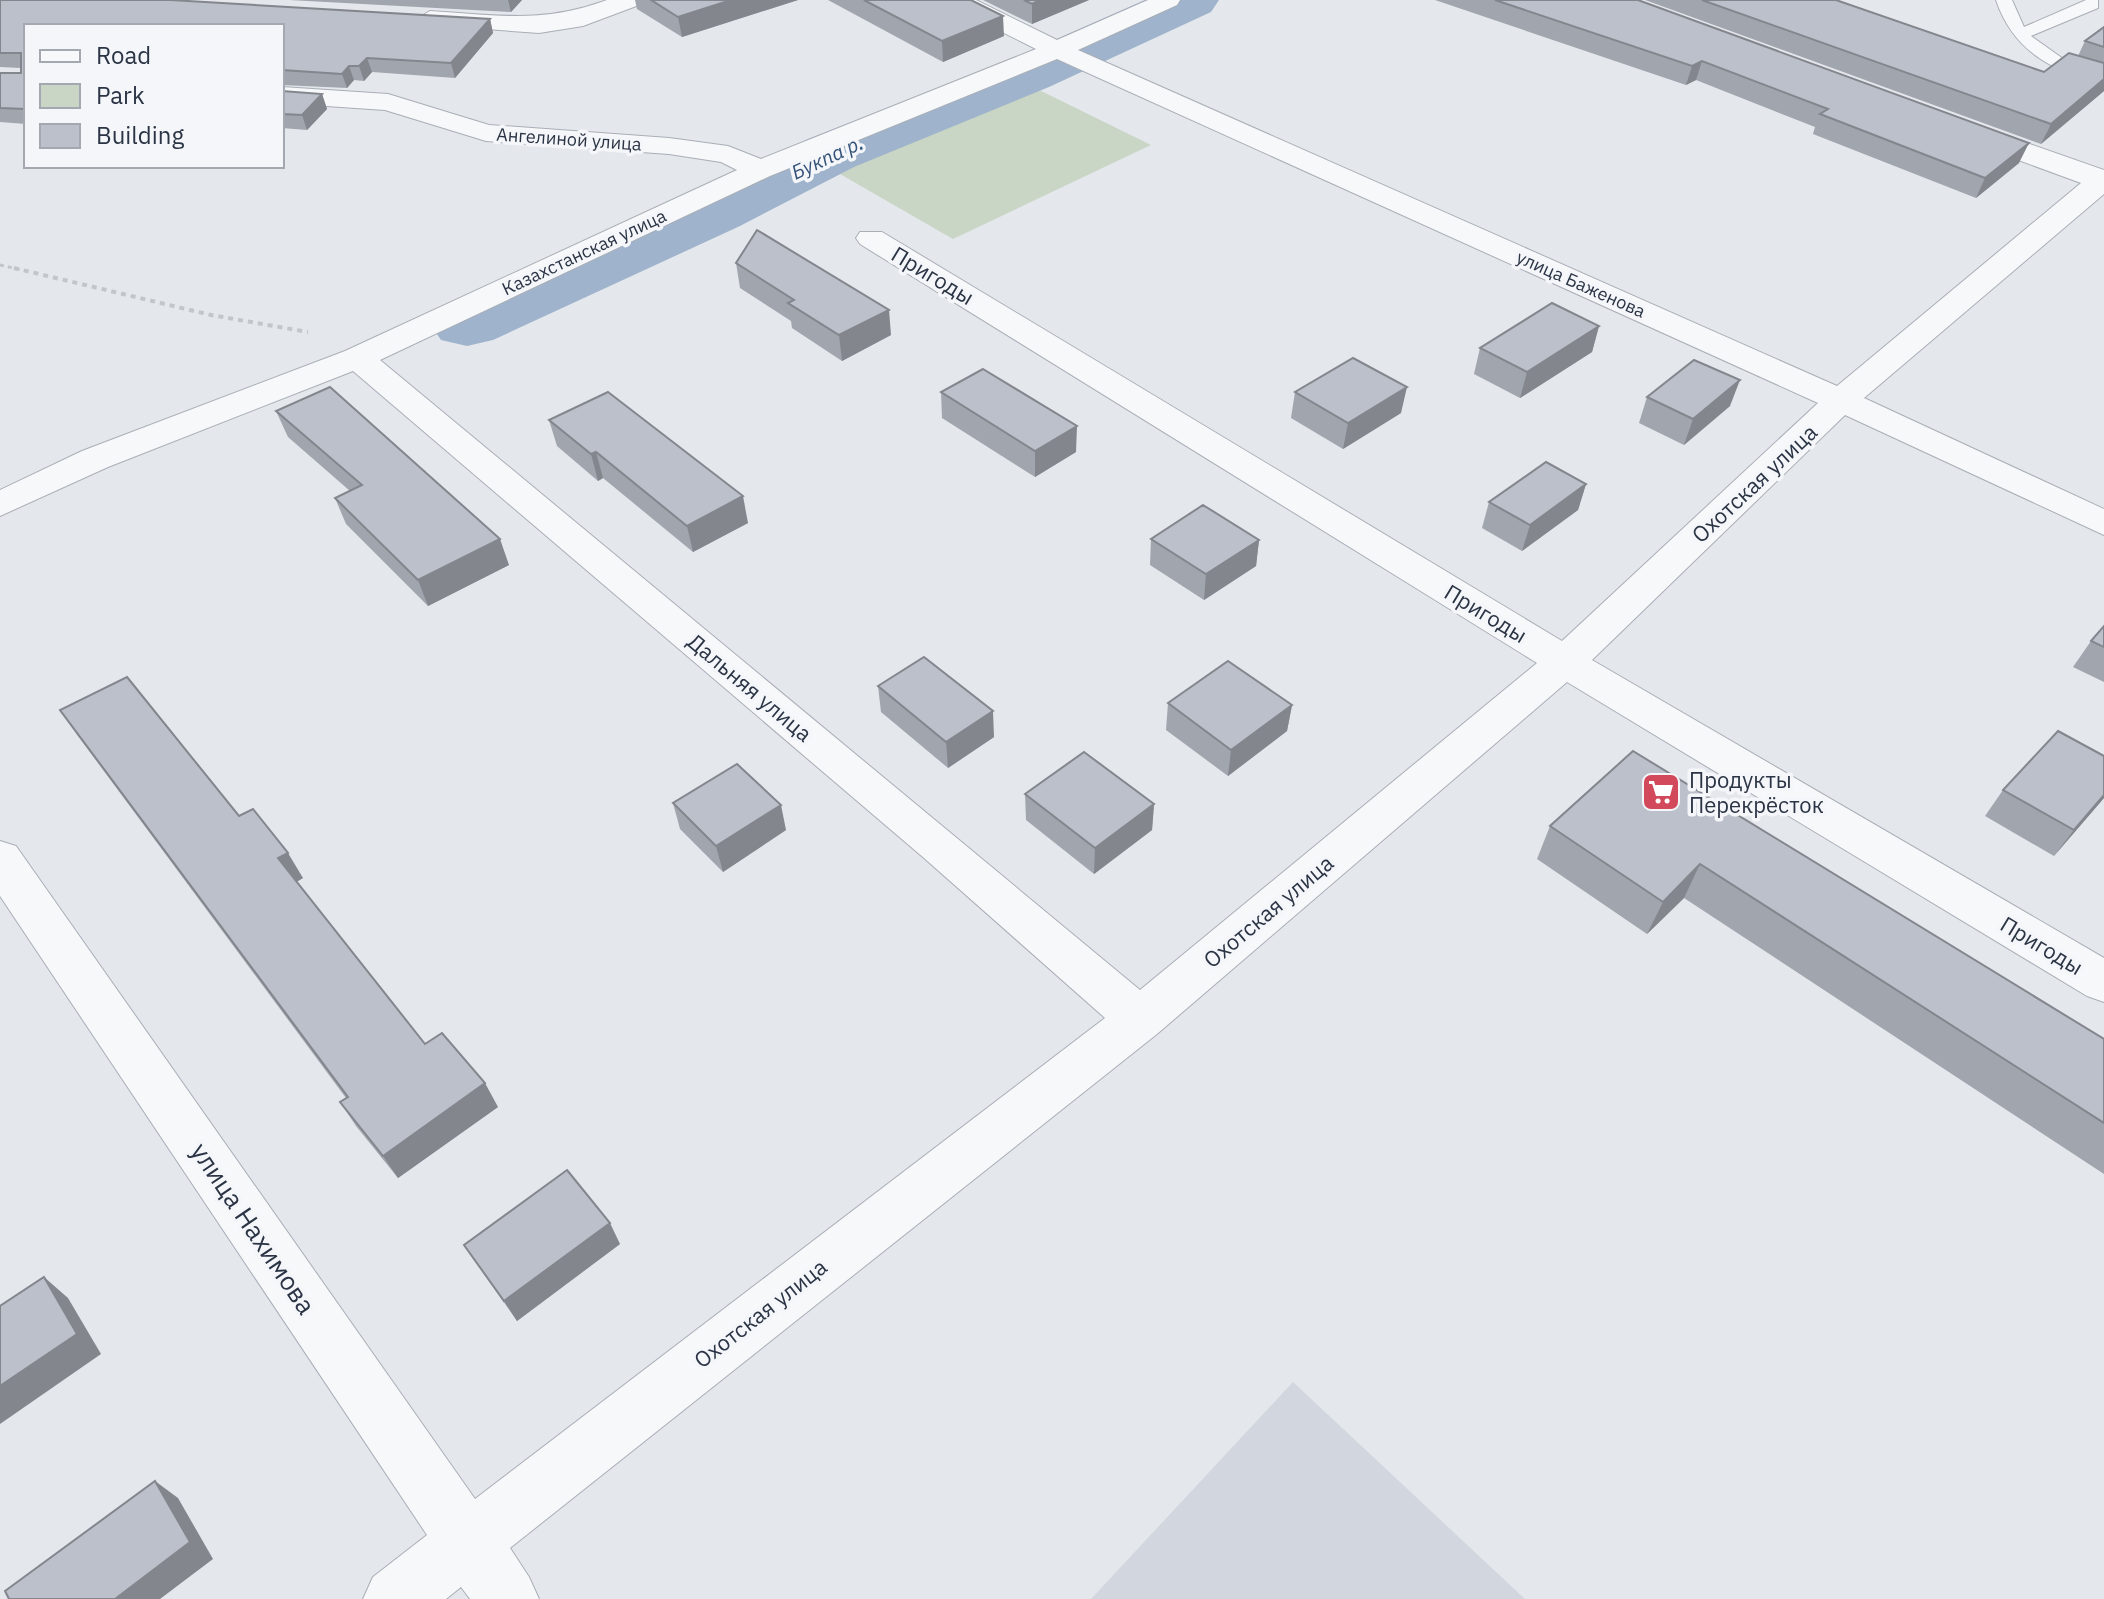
<svg xmlns="http://www.w3.org/2000/svg" width="2104" height="1599" font-family="'IBM Plex Sans',sans-serif">
  <style>
    .built { fill: #d2d6de }
    .green { fill: #c9d6c5 }
    .lines { fill: none; stroke-linecap: round; stroke-linejoin: round }
    .river { fill: #9fb4cc; fill-rule: evenodd }
    .service-casing { stroke: #a9aeb7; stroke-width: 2 }
    .minor-casing { stroke: #a9aeb7; stroke-width: 2 }
    .path-far1 { stroke: #c2c5cb; stroke-width: 3; stroke-dasharray: 4 4; stroke-linecap: butt }
    .path { stroke: #c2c5cb; stroke-width: 4; stroke-dasharray: 5 5; stroke-linecap: butt }
    .service { fill: #f7f8fa; fill-rule: evenodd }
    .minor { fill: #f7f8fa; fill-rule: evenodd }
    .wall { fill: #a1a5ae }
    .shaded-wall { fill: #83868d }
    .building { fill: #bbc0ca; stroke: #83868d; stroke-width: 2 }
    .labels { text-anchor: middle; dominant-baseline: central; stroke-width: 7; stroke-linejoin: round; paint-order: stroke }
    .far-street-label { font-size: 18px; fill: #2b3445; stroke: #f4f6f9 }
    .far-water-label { font-size: 20px; font-style: italic; fill: #34527a; stroke: #f4f6f9 }
    .street-label { font-size: 22px; fill: #2b3445; stroke: #f4f6f9 }
    .poi-label { font-size: 22px; fill: #2b3445; stroke: #f4f6f9; text-anchor: start }
    .near-street-label { font-size: 26px; fill: #2b3445; stroke: #f4f6f9 }
  </style>
  <rect width="100%" height="100%" fill="#e4e7ec"/>
  <polygon class="built" points="1293,1382 1525,1599 1091,1599"/>
  <polygon class="green" points="1031,86 1151,145 953,239 833,170"/>
  <g class="lines">
    <polygon class="river" points="1145,0 1219,0 1211,12 1049,87 854,167 740,226 493,340 467,346 441,340 430,324 441,308 692,198 808,139 1007,61"/>
    <defs>
      <path id="service" d="M 1996,0 L 2012,0 L 2024,27 L 2086,0 L 2098,0 L 2098,8 L 2031,36 L 2062,58 L 2104,73 L 2104,84 C 2053,72 2013,51 1996,0 Z"/>
      <g id="minor">
        <path d="M 607,0 L 642,0 L 639,5 L 583,26 L 539,33 L 430,25 L 418,18 L 430,11 C 498,15 542,24 607,0 Z"/>
        <path d="M 945,0 L 976,0 L 1057,40 L 1148,0 L 1180,0 L 1177,5 L 1078,50 L 1837,386 L 2081,183 L 1958,138 L 1954,132 L 1958,126 L 1978,126 L 2104,170 L 2104,194 L 1864,398 L 2104,509 L 2104,535 L 1845,415 L 1592,660 L 2104,958 L 2104,1002 L 2087,996 L 1567,682 L 1157,1034 L 510,1548 L 529,1577 L 539,1599 L 470,1599 L 461,1587 L 446,1599 L 363,1599 L 373,1577 L 427,1535 L 0,896 L 0,841 L 16,846 L 475,1499 L 1105,1018 L 924,858 L 353,371 L 108,467 L 0,516 L 0,490 L 82,451 L 345,351 L 737,170 L 721,162 L 669,154 L 486,141 L 385,110 L 282,103 L 282,87 L 388,94 L 489,125 L 669,138 L 728,146 L 761,159 L 1036,49 L 948,5 ZM 1057,59 L 1818,403 L 1562,641 L 882,232 L 860,232 L 856,238 L 860,244 L 1537,663 L 1140,990 L 380,360 L 770,176 Z"/>
      </g>
    </defs>
    <use href="#service" class="service-casing"/>
    <use href="#minor" class="minor-casing"/>
    <polyline class="path-far1" points="0,265 22,270"/>
    <polyline class="path" points="14,268 211,315 308,332"/>
    <use href="#service" class="service"/>
    <use href="#minor" class="minor"/>
  </g>
  <g class="wall">
    <polygon points="0,0 490,19 493,33 455,78 372,72 364,81 354,80 347,88 282,85 282,26 26,26 26,124 0,122 0,73 21,73 21,68 0,67"/>
    <polygon points="289,0 522,0 511,12"/>
    <polygon points="635,0 798,0 682,37 637,9"/>
    <polygon points="828,0 971,0 1004,36 943,62"/>
    <polygon points="983,0 1089,0 1032,24"/>
    <polygon points="1435,0 1638,0 2019,163 1976,198 1813,134 1815,127 1696,80 1686,85"/>
    <polygon points="1645,0 1836,0 2044,72 2078,56 2085,41 2104,27 2104,91 2041,144"/>
    <polygon points="282,91 322,94 327,109 307,130 282,128"/>
    <polygon points="736,263 891,335 842,361 792,328 791,321 740,288"/>
    <polygon points="1599,326 1592,352 1520,398 1474,374 1480,348"/>
    <polygon points="941,392 1076,452 1035,477 942,418"/>
    <polygon points="1295,392 1401,413 1343,449 1291,418"/>
    <polygon points="1647,397 1730,406 1684,445 1639,423"/>
    <polygon points="276,411 509,565 428,606 346,524 335,498 350,491 288,437"/>
    <polygon points="549,420 748,523 693,552 603,478 598,481 557,446"/>
    <polygon points="1586,484 1578,510 1522,551 1482,528 1489,502"/>
    <polygon points="1151,539 1259,540 1256,566 1204,600 1150,565"/>
    <polygon points="2104,626 2104,682 2073,667 2091,641"/>
    <polygon points="878,686 994,737 948,768 881,712"/>
    <polygon points="1168,703 1292,705 1287,731 1228,776 1166,730"/>
    <polygon points="60,710 239,816 303,878 296,882 425,1044 498,1107 398,1178 356,1126 340,1102 346,1098 78,736"/>
    <polygon points="1633,751 2104,1039 2104,1174 1684,898 1647,934 1537,859 1550,826"/>
    <polygon points="2003,790 2104,798 2054,856 1985,816"/>
    <polygon points="1025,794 1154,804 1152,830 1094,874 1026,820"/>
    <polygon points="673,803 786,830 723,872 680,829"/>
    <polygon points="620,1244 517,1321 464,1245"/>
  </g>
  <g class="shaded-wall">
    <polygon points="508,0 522,0 511,12"/>
    <polygon points="731,0 798,0 682,37 678,17"/>
    <polygon points="1040,0 1089,0 1032,24 1032,4"/>
    <polygon points="1003,16 1004,36 943,62 942,41"/>
    <polygon points="490,19 493,33 455,78 451,63"/>
    <polygon points="367,58 372,72 364,81 359,66"/>
    <polygon points="1702,61 1696,80 1686,85 1692,66"/>
    <polygon points="349,66 354,80 347,88 342,74"/>
    <polygon points="2104,79 2104,91 2041,144 2051,124"/>
    <polygon points="322,94 327,109 307,130 302,115"/>
    <polygon points="2029,143 2019,163 1976,198 1985,178"/>
    <polygon points="889,310 891,335 842,361 839,335"/>
    <polygon points="1599,326 1592,352 1520,398 1527,372"/>
    <polygon points="1740,380 1730,406 1684,445 1693,419"/>
    <polygon points="1407,387 1401,413 1343,449 1348,423"/>
    <polygon points="1077,426 1076,452 1035,477 1035,451"/>
    <polygon points="596,452 603,478 598,481 591,454"/>
    <polygon points="1586,484 1578,510 1522,551 1530,525"/>
    <polygon points="743,496 748,523 693,552 687,526"/>
    <polygon points="500,539 509,565 428,606 418,580"/>
    <polygon points="1259,540 1256,566 1204,600 1206,574"/>
    <polygon points="1292,705 1287,731 1228,776 1231,750"/>
    <polygon points="993,711 994,737 948,768 946,742"/>
    <polygon points="2104,795 2104,798 2054,856 2074,830"/>
    <polygon points="1154,804 1152,830 1094,874 1095,848"/>
    <polygon points="781,805 786,830 723,872 716,846"/>
    <polygon points="288,853 303,878 293,884 278,858"/>
    <polygon points="1700,864 1684,898 1647,934 1663,902"/>
    <polygon points="485,1083 498,1107 398,1178 383,1156"/>
    <polygon points="610,1223 620,1244 517,1321 504,1301"/>
    <polygon points="44,1277 68,1298 101,1354 0,1424 0,1386"/>
    <polygon points="155,1481 178,1498 213,1559 160,1599 115,1599"/>
  </g>
  <g class="building">
    <polygon points="0,0 171,0 490,19 451,63 367,58 359,66 349,66 342,74 282,70 282,26 26,26 26,109 0,108 0,73 21,73 21,53 0,53"/>
    <polygon points="651,0 731,0 678,17"/>
    <polygon points="864,0 971,0 1003,16 942,41"/>
    <polygon points="1024,0 1040,0 1032,4"/>
    <polygon points="1495,0 1638,0 2029,143 1985,178 1820,114 1828,109 1702,61 1692,66"/>
    <polygon points="1702,0 1836,0 2044,72 2069,53 2104,63 2104,79 2051,124"/>
    <polygon points="2104,27 2104,47 2085,41"/>
    <polygon points="282,91 322,94 302,115 282,114"/>
    <polygon points="757,230 889,310 839,335 788,303 794,300 736,263"/>
    <polygon points="1552,303 1599,326 1527,372 1480,348"/>
    <polygon points="1353,358 1407,387 1348,423 1295,392"/>
    <polygon points="1694,360 1740,380 1693,419 1647,397"/>
    <polygon points="983,369 1077,426 1035,451 941,392"/>
    <polygon points="330,387 500,539 418,580 335,498 362,485 276,411"/>
    <polygon points="608,392 743,496 687,526 596,452 591,454 549,420"/>
    <polygon points="1546,462 1586,484 1530,525 1489,502"/>
    <polygon points="1203,505 1259,540 1206,574 1151,539"/>
    <polygon points="2104,626 2104,647 2091,641"/>
    <polygon points="924,657 993,711 946,742 878,686"/>
    <polygon points="1228,661 1292,705 1231,750 1168,703"/>
    <polygon points="127,677 239,816 253,809 288,853 278,858 425,1044 442,1033 485,1083 383,1156 340,1102 348,1097 60,710"/>
    <polygon points="2058,731 2104,756 2104,795 2074,830 2003,790"/>
    <polygon points="1633,751 2104,1039 2104,1123 1700,864 1663,902 1550,826"/>
    <polygon points="1084,752 1154,804 1095,848 1025,794"/>
    <polygon points="737,764 781,805 716,846 673,803"/>
    <polygon points="567,1170 610,1223 504,1301 464,1245"/>
    <polygon points="44,1277 77,1334 0,1386 0,1306"/>
    <polygon points="155,1481 190,1542 115,1599 9,1599 5,1591"/>
  </g>
  <defs>
    <symbol id="supermarket-square" viewBox="-11 -11 22 22"><rect x="-9" y="-9" width="18" height="18" rx="4" fill="#d1495b" stroke="#f4f6f9"/><path d="M-6-5.5h2.5l.6 2H6L4.5 2H-2.5L-4.4-4H-6ZM-1.5 3.2a1.3 1.3 0 1 0 .1 0ZM3 3.2a1.3 1.3 0 1 0 .1 0Z" fill="#fff"/></symbol>
  </defs>
  <g fill-rule="evenodd">
    <use href="#supermarket-square" x="1639" y="770" width="44" height="44"/>
  </g>
  <g class="labels">
    <g class="far-street-label">
      <text transform="translate(569 139) rotate(4)">Ангелиной улица</text>
      <text transform="translate(584 252) rotate(-25)">Казахстанская улица</text>
      <text transform="translate(1581 284) rotate(24)">улица Баженова</text>
    </g>
    <g class="far-water-label">
      <text transform="translate(827 157) rotate(-25)">Букпа р.</text>
    </g>
    <g class="street-label">
      <text transform="translate(933 275) rotate(31)">Пригоды</text>
      <text transform="translate(1754 483) rotate(-43)">Охотская улица</text>
      <text transform="translate(1486 613) rotate(31)">Пригоды</text>
      <text transform="translate(750 687) rotate(40)">Дальняя улица</text>
      <text transform="translate(1268 911) rotate(-40)">Охотская улица</text>
      <text transform="translate(2042 945) rotate(31)">Пригоды</text>
      <text transform="translate(760 1313) rotate(-38)">Охотская улица</text>
    </g>
    <g class="poi-label">
      <text x="1689" y="779">Продукты<tspan x="1689" dy="25">Перекрёсток</tspan></text>
    </g>
    <g class="near-street-label">
      <text transform="translate(254 1228) rotate(56)">улица Нахимова</text>
    </g>
  </g>
  <rect x="24" y="24" width="260" height="144" fill="#f4f6f9" stroke="#a4a8b1" stroke-width="2"/>
  <rect x="40" y="50" width="40" height="12" fill="#f7f8fa" stroke="#a4a8b1" stroke-width="2"/>
  <text x="96" y="64" font-size="24" fill="#2b3445">Road</text>
  <rect x="40" y="84" width="40" height="24" fill="#c9d6c5" stroke="#a4a8b1" stroke-width="2"/>
  <text x="96" y="104" font-size="24" fill="#2b3445">Park</text>
  <rect x="40" y="124" width="40" height="24" fill="#bbc0ca" stroke="#a4a8b1" stroke-width="2"/>
  <text x="96" y="144" font-size="24" fill="#2b3445">Building</text>
</svg>
